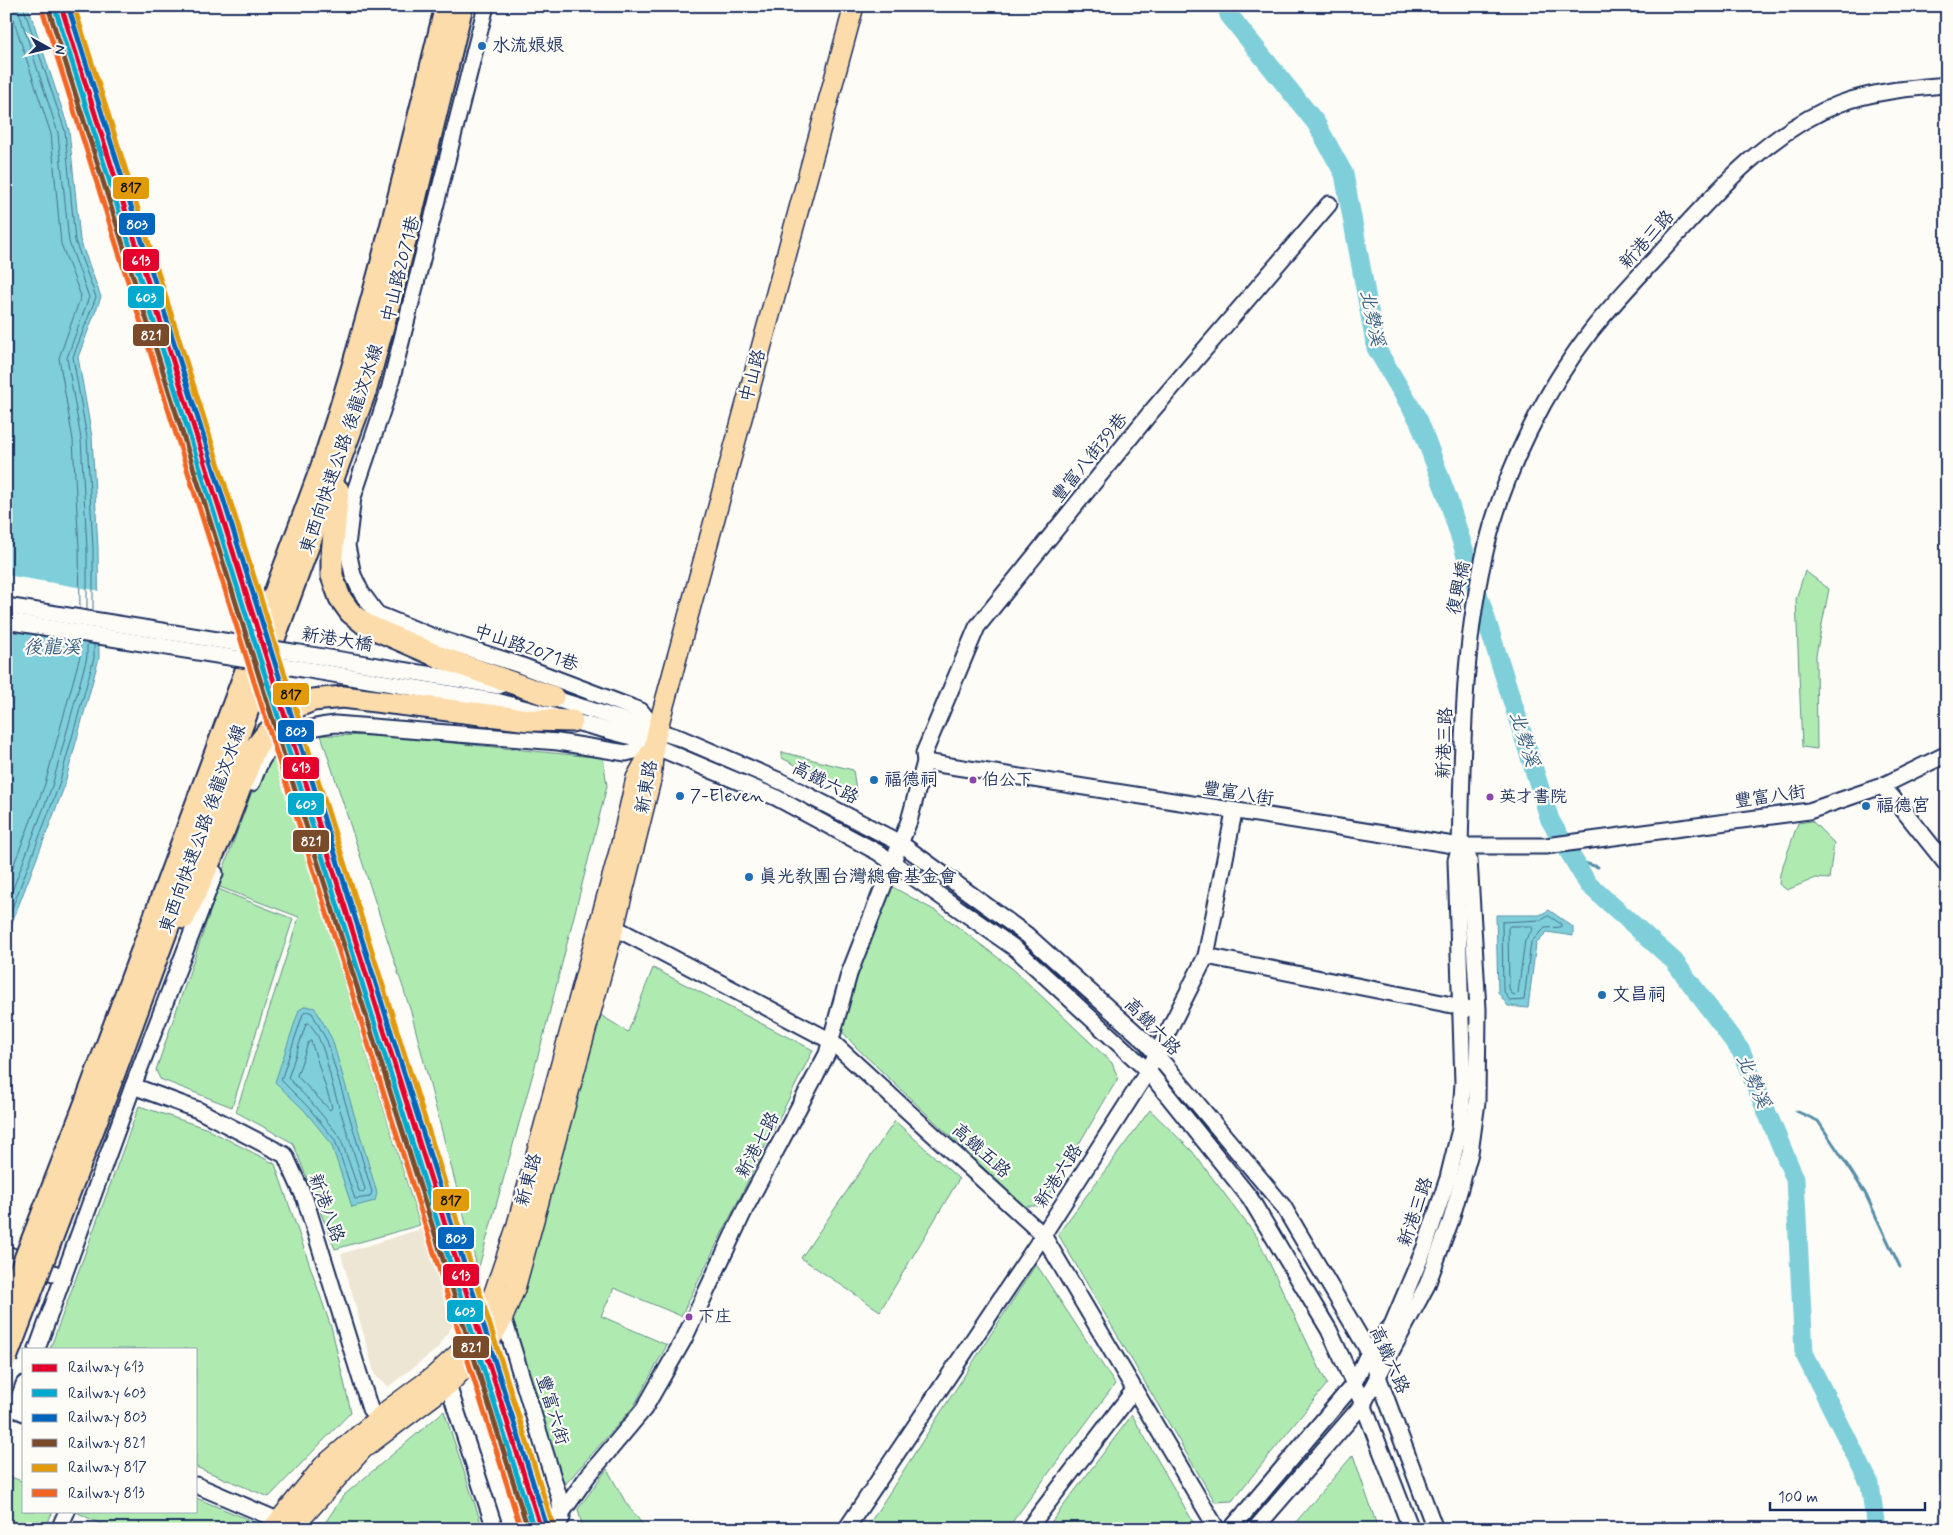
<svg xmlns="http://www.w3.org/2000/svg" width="1953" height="1535" font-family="Mynerve,'LXGW WenKai TC',sans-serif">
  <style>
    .built { fill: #eee6d4 }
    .green { fill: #afebb1; stroke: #658d88 }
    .water { fill: #7fcfda; stroke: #578fa8 }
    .pier { fill: #fdfcf7 }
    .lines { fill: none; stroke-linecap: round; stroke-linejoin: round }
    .shore { stroke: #436f90; stroke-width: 1 }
    .stream { stroke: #578fa8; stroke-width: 3 }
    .river { stroke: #7fcfda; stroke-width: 19 }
    .minor-casing { stroke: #1b2f5e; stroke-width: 19 }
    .major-casing { stroke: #1b2f5e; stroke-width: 22 }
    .highway-casing { stroke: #1b2f5e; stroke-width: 25 }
    .minor { stroke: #fdfcf7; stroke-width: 15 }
    .major { stroke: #fddcac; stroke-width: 19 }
    .highway { stroke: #fddcac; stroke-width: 21 }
    .minor-bridge-casing { stroke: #1b2f5e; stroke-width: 19; stroke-linecap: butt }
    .highway-bridge-casing { stroke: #1b2f5e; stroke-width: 25; stroke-linecap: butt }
    .minor-bridge { stroke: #fdfcf7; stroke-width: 15 }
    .highway-bridge { stroke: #fddcac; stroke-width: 21 }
    .rail-1-casing { stroke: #fdfcf7; stroke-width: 9 }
    .rail-2-casing { stroke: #fdfcf7; stroke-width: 9 }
    .rail-3-casing { stroke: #fdfcf7; stroke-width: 9 }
    .rail-4-casing { stroke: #fdfcf7; stroke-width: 9 }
    .rail-5-casing { stroke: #fdfcf7; stroke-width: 9 }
    .rail-6-casing { stroke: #fdfcf7; stroke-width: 9 }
    .rail-1 { stroke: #e4002b; stroke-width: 5 }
    .rail-2 { stroke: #00a9ce; stroke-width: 5 }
    .rail-3 { stroke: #0065bd; stroke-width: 5 }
    .rail-4 { stroke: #7a4b2a; stroke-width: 5 }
    .rail-5 { stroke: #e19a09; stroke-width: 5 }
    .rail-6 { stroke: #f26522; stroke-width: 5 }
    .poi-dot { fill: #1f6fb2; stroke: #fdfcf7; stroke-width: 2 }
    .bus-dot { fill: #8e44ad; stroke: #fdfcf7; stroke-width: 2 }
    .labels { text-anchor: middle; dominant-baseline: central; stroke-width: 4.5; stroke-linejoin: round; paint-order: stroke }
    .bus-label { font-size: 17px; fill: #1b2f5e; stroke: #fdfcf7; text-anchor: start }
    .poi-label { font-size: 18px; fill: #1b2f5e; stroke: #fdfcf7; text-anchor: start }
    .street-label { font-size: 18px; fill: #1b2f5e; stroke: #fdfcf7 }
    .water-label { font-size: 19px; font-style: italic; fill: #395f83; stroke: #fdfcf7 }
    .line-badge { stroke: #fdfcf7; stroke-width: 2 }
    .badge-label { font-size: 14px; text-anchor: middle; font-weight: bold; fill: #fff }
    .pale-badge-label { font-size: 14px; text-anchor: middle; font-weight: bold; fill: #111 }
  </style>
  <rect width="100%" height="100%" fill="#fdfcf7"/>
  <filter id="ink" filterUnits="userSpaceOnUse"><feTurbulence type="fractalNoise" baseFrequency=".02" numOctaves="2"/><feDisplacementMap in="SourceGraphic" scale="10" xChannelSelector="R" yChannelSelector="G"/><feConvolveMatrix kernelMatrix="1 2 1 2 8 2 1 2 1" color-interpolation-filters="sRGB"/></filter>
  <g filter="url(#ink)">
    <polygon class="built" points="456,1218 477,1287 437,1349 388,1387 375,1375 341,1254"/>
    <g class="green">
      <polygon points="1805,571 1829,589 1816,655 1817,749 1802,747 1796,599"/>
      <polygon points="321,735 383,736 603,758 607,786 544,1034 478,1270 411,1012"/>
      <polygon points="782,752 853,770 857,797 782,758"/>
      <polygon points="274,756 420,1225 335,1249 293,1143 236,1112 299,917 217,886 251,794"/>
      <polygon points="1812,821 1834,843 1829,879 1816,878 1787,890 1779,884 1780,874 1798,823"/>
      <polygon points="891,886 941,914 1014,970 1112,1063 1118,1078 1042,1206 1024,1206 856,1047 838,1027 878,911"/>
      <polygon points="218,889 293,919 232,1107 160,1079 156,1070"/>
      <polygon points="653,968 813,1050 681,1316 614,1288 601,1316 667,1345 634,1406 562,1488 513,1321 542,1225 599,1014 628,1032"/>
      <polygon points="139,1106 205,1128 275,1164 332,1330 351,1412 269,1497 196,1467 196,1349 50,1349"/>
      <polygon points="1150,1110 1192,1151 1257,1237 1327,1384 1232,1501 1215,1502 1058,1234"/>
      <polygon points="895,1121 959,1179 880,1311 801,1258"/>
      <polygon points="1036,1264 1115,1384 1007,1529 866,1529"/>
      <polygon points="444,1411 483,1529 321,1529 343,1496"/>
      <polygon points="1132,1415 1197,1529 1046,1529"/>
      <polygon points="1353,1455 1378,1529 1290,1529"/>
      <polygon points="607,1469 626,1503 646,1529 583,1529 578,1509"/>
      <polygon points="6,1475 24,1482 24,1511 53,1511 45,1529 6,1529"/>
      <polygon points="196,1498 252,1521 248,1529 111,1529 76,1512 196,1511"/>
    </g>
    <g class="water">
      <polygon points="6,6 28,6 69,130 80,240 101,297 78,357 92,437 98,548 99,658 63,790 6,938"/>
      <polygon points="1549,910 1573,927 1573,936 1547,932 1536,943 1528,1008 1508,1006 1498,992 1496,915 1540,915"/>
      <polygon points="306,1006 315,1008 332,1039 377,1193 375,1201 352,1207 331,1143 304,1110 275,1082 299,1010"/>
    </g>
    <polygon class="pier" points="6,575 101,591 101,629 6,614"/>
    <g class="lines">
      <g class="shore">
        <polyline points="9,6 51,134 61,244 81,296 59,358 73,440 79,548 80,609"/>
        <polyline points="17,6 58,133 69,242 89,297 67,358 81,439 87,548 87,610"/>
        <polyline points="23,6 65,131 75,241 96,297 73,357 87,438 93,548 93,611"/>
        <polyline points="6,885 45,784 80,656 80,642"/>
        <polyline points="6,907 52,786 87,657 87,643"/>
        <polygon points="1549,916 1561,924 1561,927 1545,928 1531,942 1524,1000 1510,1001 1503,990 1502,922 1541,920"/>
        <polyline points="6,924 58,788 94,658 94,644"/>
        <polygon points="1510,926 1531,926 1533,929 1525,940 1518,993 1516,995 1512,994 1509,989 1508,929"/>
        <polygon points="307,1011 312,1013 327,1041 372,1192 370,1197 355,1199 335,1140 308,1107 281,1080 303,1014"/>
        <path d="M 309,1023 C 324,1040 327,1065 333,1087 C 343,1121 355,1155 365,1189 L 363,1193 L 359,1191 L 340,1137 L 312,1103 L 288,1078 L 306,1024 Z"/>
        <polygon points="311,1041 332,1107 330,1110 297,1076 308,1043"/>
      </g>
      <g class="stream">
        <polyline points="1574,860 1598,867"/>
        <polyline points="1796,1111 1818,1121 1840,1154 1865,1193 1900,1267"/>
        <polyline points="1947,1260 1947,1284"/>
        <polyline points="1947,1529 1941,1478 1947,1445"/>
      </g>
      <polyline class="river" points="1227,6 1229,15 1316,123 1344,174 1376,348 1419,421 1447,496 1550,820 1588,884 1674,961 1741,1051 1795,1179 1804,1353 1870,1484 1876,1529"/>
      <defs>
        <g id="minor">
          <polyline points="486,6 389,390 353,497 347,546 353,575 361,592 377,614 434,637 517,664 641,711 657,731"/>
          <polyline points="305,654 499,686"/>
          <polyline points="303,669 500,702 632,737 654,746 775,797 879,853 1016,949 1148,1071 1250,1198 1329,1330 1363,1404 1411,1529"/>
          <polyline points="543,695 680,738 782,782 900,843 1027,935 1145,1041 1283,1206 1369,1352 1435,1529"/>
          <polyline points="925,762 1460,846 1546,846 1809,811 1882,786 1947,754"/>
          <path d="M 252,783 C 256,774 259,762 265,755 C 284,733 309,727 335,724 L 558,742 L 626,753 L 654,746"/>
          <polyline points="1882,786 1900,806 1947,865"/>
          <polyline points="606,923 831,1041 1043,1235 1217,1529"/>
          <polyline points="1206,956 1472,1009"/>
          <polyline points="133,1086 198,1110 285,1155 305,1199 370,1409 384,1427"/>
          <polyline points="7,1254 63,1277"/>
          <polyline points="495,1314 506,1326 559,1497 562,1518"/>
          <polyline points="37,1349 133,1086 215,873"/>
          <polyline points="440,1379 448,1385 495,1529"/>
          <polyline points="24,1384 15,1409 24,1413"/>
          <polyline points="196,1485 287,1524"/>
          <polyline points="59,1529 67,1511"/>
          <polyline points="534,1529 561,1514"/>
          <polyline points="558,1529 561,1514 587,1477 644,1409 684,1339 746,1207 827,1054 849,974 909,821 925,762 924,753 977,627 1151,412 1329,204"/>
          <polyline points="846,1529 1036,1246 1148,1071 1206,956 1234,812"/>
          <polyline points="1028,1529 1134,1390"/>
          <path d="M 1231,1529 L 1353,1385 L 1369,1352 L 1392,1325 L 1425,1247 L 1448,1178 L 1460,1129 L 1463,1083 L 1456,860 L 1460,846 C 1463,745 1462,643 1487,544 C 1505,471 1545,390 1591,331 C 1617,298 1647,268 1674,238 C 1721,186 1772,130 1839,104 C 1873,91 1911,88 1947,85"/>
          <polyline points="1255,1529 1363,1404 1427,1285 1451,1220 1470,1153 1477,1102 1478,1009 1469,859 1460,846"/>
        </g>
        <g id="major">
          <polyline points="272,1529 323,1466 389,1409 435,1375 475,1338 486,1316 516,1228 620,848 636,778 651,751"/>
          <polyline points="292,1529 363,1449 448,1385 489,1343 502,1320 515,1289 614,928 651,780 654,746 657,731 854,6"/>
        </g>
        <g id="highway">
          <polyline points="338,490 332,555 332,576 340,598 350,612 366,625 442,658 553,697"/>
          <polyline points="184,918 224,830 255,748 266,734 296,707 313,700 343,697 529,720 572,721"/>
          <path d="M 87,1099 L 322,466 C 372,315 408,160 446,6"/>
          <polyline points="102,1106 366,389 396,278 462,6"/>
        </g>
      </defs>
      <use href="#minor" class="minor-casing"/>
      <use href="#major" class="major-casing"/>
      <use href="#highway" class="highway-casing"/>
      <use href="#minor" class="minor"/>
      <use href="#major" class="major"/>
      <use href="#highway" class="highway"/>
      <defs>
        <g id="minor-bridge">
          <polyline points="6,606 305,654"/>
          <polyline points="6,621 303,669"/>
        </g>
        <g id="highway-bridge">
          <polyline points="6,1308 87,1099"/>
          <polyline points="6,1358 102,1106"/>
        </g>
      </defs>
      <use href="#minor-bridge" class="minor-bridge-casing"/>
      <use href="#highway-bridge" class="highway-bridge-casing"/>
      <use href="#minor-bridge" class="minor-bridge"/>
      <use href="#highway-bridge" class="highway-bridge"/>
      <defs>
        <polyline id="rail-1" points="61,6 541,1529"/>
        <polyline id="rail-2" points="55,8 534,1529"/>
        <polyline id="rail-3" points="68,6 547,1527"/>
        <polyline id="rail-4" points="49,10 528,1529"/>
        <polyline id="rail-5" points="74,6 553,1525"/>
        <polyline id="rail-6" points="43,12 521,1529"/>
      </defs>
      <use href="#rail-1" class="rail-1-casing"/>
      <use href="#rail-2" class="rail-2-casing"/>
      <use href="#rail-3" class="rail-3-casing"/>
      <use href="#rail-4" class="rail-4-casing"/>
      <use href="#rail-5" class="rail-5-casing"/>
      <use href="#rail-6" class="rail-6-casing"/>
      <use href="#rail-1" class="rail-1"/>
      <use href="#rail-2" class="rail-2"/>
      <use href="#rail-3" class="rail-3"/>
      <use href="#rail-4" class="rail-4"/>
      <use href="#rail-5" class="rail-5"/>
      <use href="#rail-6" class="rail-6"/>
    </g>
  </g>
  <g class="poi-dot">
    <circle cx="482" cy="46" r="5"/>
    <circle cx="874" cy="780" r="5"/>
    <circle cx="680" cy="796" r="5"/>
    <circle cx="1866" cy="806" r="5"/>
    <circle cx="749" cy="877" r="5"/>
    <circle cx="1602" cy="995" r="5"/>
  </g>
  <g class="bus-dot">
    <circle cx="973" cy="780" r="4.5"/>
    <circle cx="1490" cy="797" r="4.5"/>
    <circle cx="689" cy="1317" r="4.5"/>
  </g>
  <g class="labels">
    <g class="bus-label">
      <text x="982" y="780">伯公下</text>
      <text x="1499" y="797">英才書院</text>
      <text x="698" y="1317">下庄</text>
    </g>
    <g class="poi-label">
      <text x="492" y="46">水流娘娘</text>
      <text x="884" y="780">福德祠</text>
      <text x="690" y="796">7-Eleven</text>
      <text x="1876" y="806">福德宮</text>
      <text x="759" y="877">真光教團台灣總會基金會</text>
      <text x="1612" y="995">文昌祠</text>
    </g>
    <g class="street-label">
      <text transform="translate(1647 240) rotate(-48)">新港三路</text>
      <text transform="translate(401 269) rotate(-76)">中山路2071巷</text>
      <text transform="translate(753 376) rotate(-75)">中山路</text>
      <text transform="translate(342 449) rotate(-71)">東西向快速公路 後龍汶水線</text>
      <text transform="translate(1090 458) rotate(-51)">豐富八街39巷</text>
      <text transform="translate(1459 588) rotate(-79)">復興橋</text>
      <text transform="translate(337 640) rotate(9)">新港大橋</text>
      <text transform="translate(526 648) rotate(19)">中山路2071巷</text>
      <text transform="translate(1445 743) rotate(-88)">新港三路</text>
      <text transform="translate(825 783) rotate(27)">高鐵六路</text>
      <text transform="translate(647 787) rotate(-80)">新東路</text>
      <text transform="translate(1238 794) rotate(9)">豐富八街</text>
      <text transform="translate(1770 797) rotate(-8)">豐富八街</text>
      <text transform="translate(203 829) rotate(-70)">東西向快速公路 後龍汶水線</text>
      <text transform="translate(1152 1027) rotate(46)">高鐵六路</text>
      <text transform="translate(758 1145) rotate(-62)">新港七路</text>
      <text transform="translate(981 1151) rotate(42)">高鐵五路</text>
      <text transform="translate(1059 1176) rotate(-57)">新港六路</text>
      <text transform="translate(529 1180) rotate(-75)">新東路</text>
      <text transform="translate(326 1208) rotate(70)">新港八路</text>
      <text transform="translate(1416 1212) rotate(-71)">新港三路</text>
      <text transform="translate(1389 1360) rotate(66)">高鐵六路</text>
      <text transform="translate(552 1410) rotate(73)">豐富六街</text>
    </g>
    <g class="water-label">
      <text transform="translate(1372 318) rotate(78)">北勢溪</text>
      <text x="52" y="647">後龍溪</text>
      <text transform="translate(1524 739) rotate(72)">北勢溪</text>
      <text transform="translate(1753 1081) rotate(66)">北勢溪</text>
    </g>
  </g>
  <g class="line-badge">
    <rect x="112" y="176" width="38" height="24" rx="5" fill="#e19a09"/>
    <rect x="118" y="212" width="38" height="24" rx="5" fill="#0065bd"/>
    <rect x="122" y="248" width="38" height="24" rx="5" fill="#e4002b"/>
    <rect x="127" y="285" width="38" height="24" rx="5" fill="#00a9ce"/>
    <rect x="132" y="323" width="38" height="24" rx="5" fill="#7a4b2a"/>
    <rect x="272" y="682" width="38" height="24" rx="5" fill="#e19a09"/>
    <rect x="277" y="719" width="38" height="24" rx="5" fill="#0065bd"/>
    <rect x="282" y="756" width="38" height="24" rx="5" fill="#e4002b"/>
    <rect x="287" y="792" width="38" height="24" rx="5" fill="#00a9ce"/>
    <rect x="292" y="829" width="38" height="24" rx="5" fill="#7a4b2a"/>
    <rect x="432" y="1188" width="38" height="24" rx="5" fill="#e19a09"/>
    <rect x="437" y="1226" width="38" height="24" rx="5" fill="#0065bd"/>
    <rect x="442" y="1263" width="38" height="24" rx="5" fill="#e4002b"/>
    <rect x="446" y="1299" width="38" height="24" rx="5" fill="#00a9ce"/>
    <rect x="452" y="1335" width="38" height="24" rx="5" fill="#7a4b2a"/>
  </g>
  <g class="badge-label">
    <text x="137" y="229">803</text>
    <text x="141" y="265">613</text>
    <text x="146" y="302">603</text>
    <text x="151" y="340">821</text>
    <text x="296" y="736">803</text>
    <text x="301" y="772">613</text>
    <text x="306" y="809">603</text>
    <text x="311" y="846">821</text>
    <text x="456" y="1243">803</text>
    <text x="461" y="1280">613</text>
    <text x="465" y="1316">603</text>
    <text x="471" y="1352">821</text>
  </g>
  <g class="pale-badge-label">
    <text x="131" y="192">817</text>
    <text x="291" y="699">817</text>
    <text x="451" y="1205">817</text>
  </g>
  <rect width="1953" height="1535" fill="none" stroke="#fdfcf7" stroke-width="25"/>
  <rect x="12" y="12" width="1928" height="1510" fill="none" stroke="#1b2f5e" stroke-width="2" filter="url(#ink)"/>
  <rect x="22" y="1348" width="175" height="165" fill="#fdfcf7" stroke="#a3aaba"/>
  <rect x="32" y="1364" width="25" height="8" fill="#e4002b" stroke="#a3aaba"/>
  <text x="68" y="1372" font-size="15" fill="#1b2f5e">Railway 613</text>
  <rect x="32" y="1389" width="25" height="8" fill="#00a9ce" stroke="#a3aaba"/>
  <text x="68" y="1398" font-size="15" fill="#1b2f5e">Railway 603</text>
  <rect x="32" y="1414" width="25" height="8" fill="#0065bd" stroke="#a3aaba"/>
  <text x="68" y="1422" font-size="15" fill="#1b2f5e">Railway 803</text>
  <rect x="32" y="1439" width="25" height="8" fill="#7a4b2a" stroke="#a3aaba"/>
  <text x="68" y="1448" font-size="15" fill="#1b2f5e">Railway 821</text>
  <rect x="32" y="1464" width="25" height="8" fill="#e19a09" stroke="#a3aaba"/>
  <text x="68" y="1472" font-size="15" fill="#1b2f5e">Railway 817</text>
  <rect x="32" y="1489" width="25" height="8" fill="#f26522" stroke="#a3aaba"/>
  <text x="68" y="1498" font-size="15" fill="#1b2f5e">Railway 813</text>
  <g transform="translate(48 48) rotate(98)" stroke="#fdfcf7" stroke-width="4" paint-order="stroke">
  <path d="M0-4L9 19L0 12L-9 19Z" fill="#1b2f5e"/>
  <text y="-8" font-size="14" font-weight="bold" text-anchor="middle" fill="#1b2f5e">N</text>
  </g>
  <path d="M1770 1502v8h155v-8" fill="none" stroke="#1b2f5e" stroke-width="2.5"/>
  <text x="1778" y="1502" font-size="15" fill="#1b2f5e" stroke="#fdfcf7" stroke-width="4" paint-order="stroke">100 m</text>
</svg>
